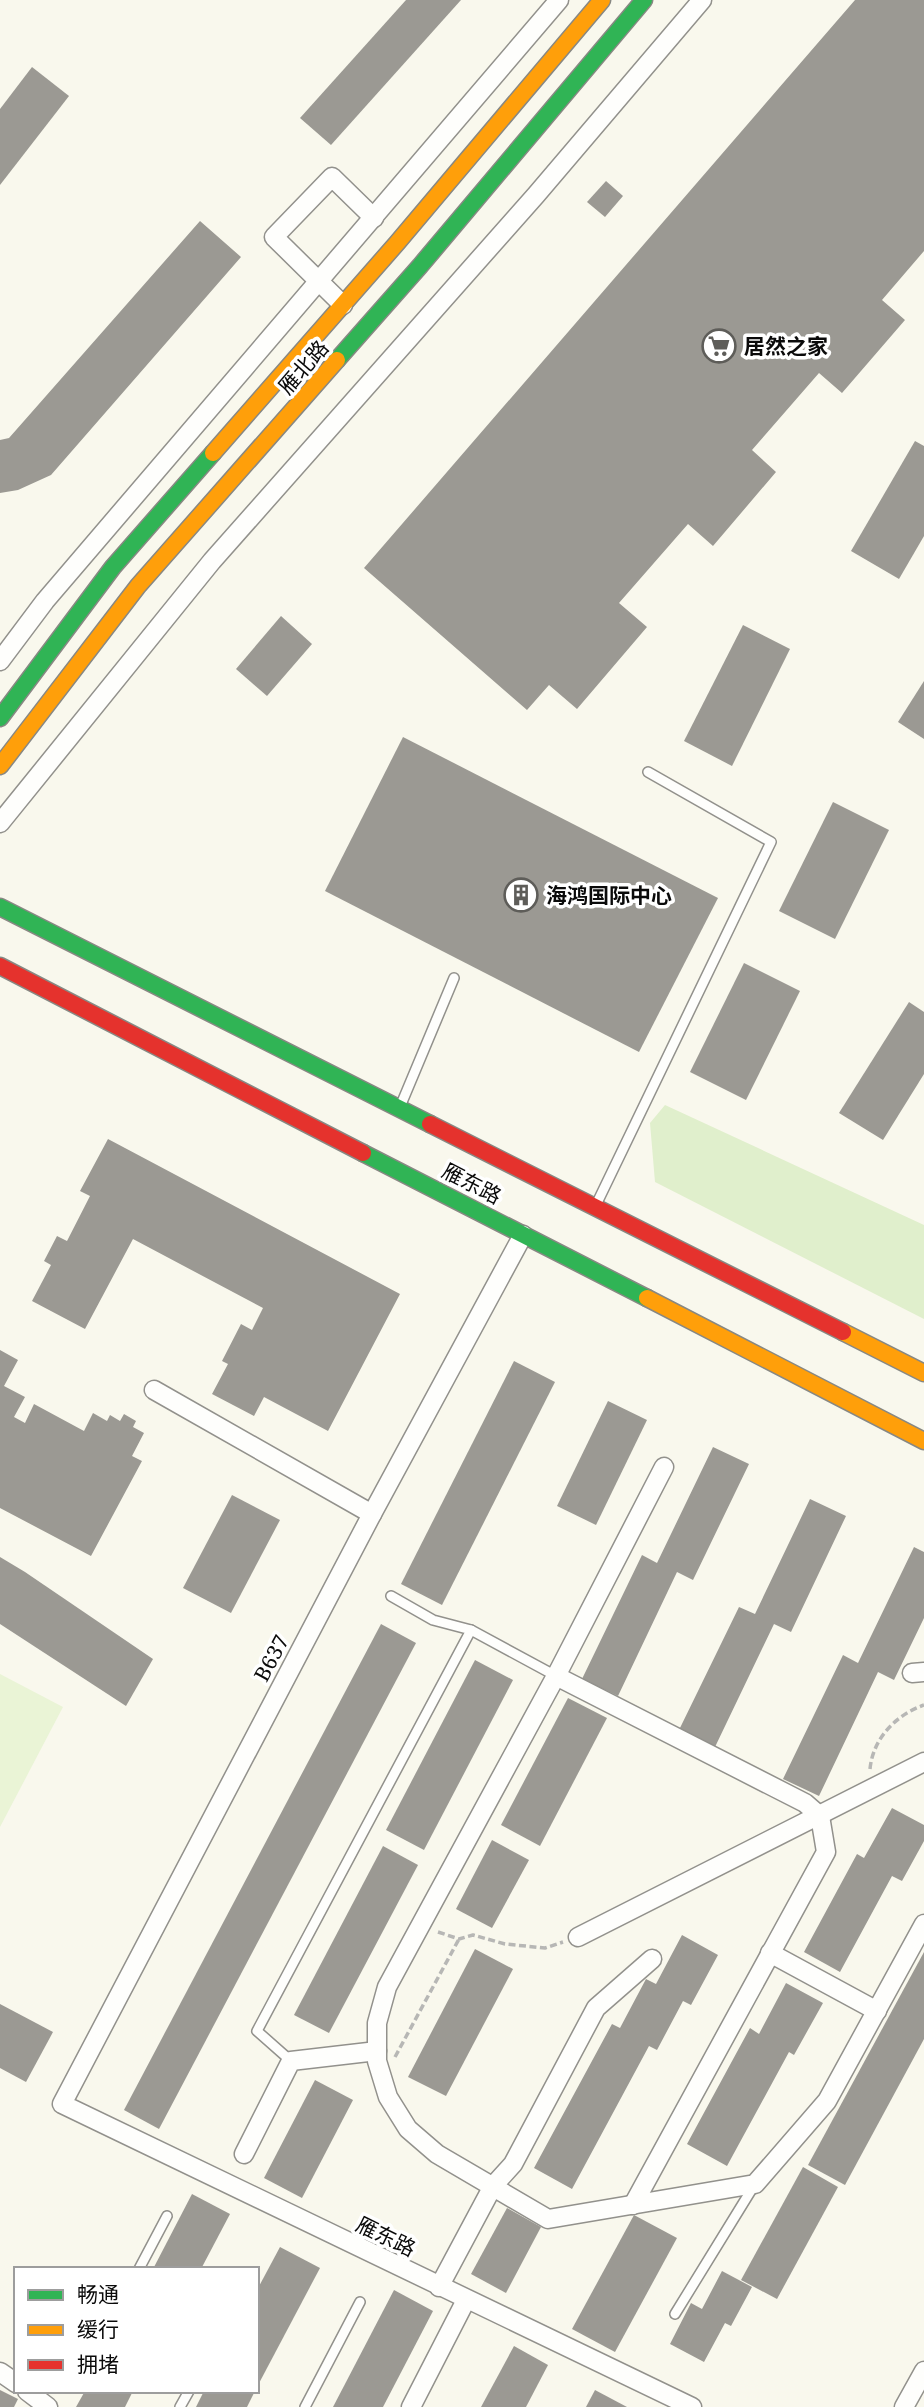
<svg xmlns="http://www.w3.org/2000/svg" width="924" height="2407" font-family="'Noto Serif','Noto Sans SC',serif">
  <style>
    .green { fill: #e0efcc }
    .pitch { fill: #eaf4d6 }
    .building { fill: #9b9993 }
    .lines { fill: none; stroke-linecap: round; stroke-linejoin: round }
    .lane-casing { stroke: #92918c; stroke-width: 12 }
    .street-casing { stroke: #92918c; stroke-width: 21 }
    .fast-casing { stroke: #888883; stroke-width: 19 }
    .slow-casing { stroke: #888883; stroke-width: 19 }
    .jam-casing { stroke: #888883; stroke-width: 19 }
    .path { stroke: #b7b7b5; stroke-width: 3.5; stroke-dasharray: 7 3.5; stroke-linecap: butt }
    .lane { stroke: #fefefc; stroke-width: 9 }
    .street { stroke: #fefefc; stroke-width: 18 }
    .fast { stroke: #30b455; stroke-width: 16 }
    .slow { stroke: #ff9f0a; stroke-width: 16 }
    .jam { stroke: #e5322d; stroke-width: 16 }
    .labels { text-anchor: middle; dominant-baseline: central; stroke-width: 7; stroke-linejoin: round; paint-order: stroke }
    .poi-label { font-size: 21px; font-weight: bold; fill: #0a0a0a; stroke: #fff; text-anchor: start }
    .street-label { font-size: 21px; fill: #0a0a0a; stroke: #fff }
  </style>
  <rect width="100%" height="100%" fill="#f9f8ed"/>
  <polygon class="green" points="665,1105 924,1225 924,1319 655,1182 650,1123"/>
  <polygon class="pitch" points="0,1674 63,1707 0,1827"/>
  <g class="building">
    <polygon points="406,0 461,0 331,145 300,118"/>
    <polygon points="855,0 924,0 924,251 882,300 905,320 842,393 819,373 752,450 776,472 713,546 688,524 619,603 647,627 577,709 549,685 527,710 364,568"/>
    <polygon points="32,67 69,96 0,185 0,109"/>
    <polygon points="606,181 623,196 605,217 587,202"/>
    <polygon points="200,221 241,257 51,475 18,490 0,493 0,440 9,438"/>
    <polygon points="915,441 924,446 924,536 899,579 851,551"/>
    <polygon points="281,616 312,644 267,696 236,669"/>
    <polygon points="743,625 790,649 732,766 684,741"/>
    <polygon points="924,681 924,739 898,722"/>
    <polygon points="403,737 718,898 639,1052 325,891"/>
    <polygon points="833,802 889,830 835,939 779,911"/>
    <polygon points="744,963 800,991 746,1100 690,1072"/>
    <polygon points="909,1002 924,1012 924,1074 883,1140 839,1113"/>
    <polygon points="108,1139 400,1294 328,1431 264,1397 254,1416 212,1394 228,1364 222,1361 241,1324 252,1330 263,1308 133,1239 85,1329 32,1301 51,1265 44,1261 57,1236 67,1241 90,1196 80,1191"/>
    <polygon points="0,1350 18,1360 4,1386 25,1397 14,1417 25,1423 34,1404 84,1431 93,1413 107,1421 110,1415 120,1421 124,1414 136,1421 133,1427 144,1433 132,1456 142,1461 91,1556 0,1508"/>
    <polygon points="514,1361 555,1382 442,1605 401,1584"/>
    <polygon points="608,1401 647,1420 596,1525 557,1506"/>
    <polygon points="713,1447 749,1464 693,1580 677,1572 618,1696 582,1679 642,1555 657,1563"/>
    <polygon points="232,1495 280,1520 231,1613 183,1588"/>
    <polygon points="810,1499 846,1516 791,1632 774,1624 715,1747 679,1730 739,1607 755,1614"/>
    <polygon points="914,1547 924,1552 924,1618 894,1680 878,1672 819,1796 783,1779 843,1655 858,1663"/>
    <polygon points="0,1557 25,1572 153,1659 126,1706 0,1624"/>
    <polygon points="381,1624 416,1643 159,2129 124,2110"/>
    <polygon points="475,1660 513,1680 424,1850 386,1830"/>
    <polygon points="568,1698 607,1718 540,1846 501,1825"/>
    <polygon points="892,1808 924,1825 924,1841 902,1881 892,1876 840,1972 804,1952 857,1854 864,1858"/>
    <polygon points="492,1840 529,1860 492,1928 456,1909"/>
    <polygon points="383,1846 418,1865 329,2033 294,2015"/>
    <polygon points="682,1935 718,1955 691,2005 683,2001 657,2050 649,2046 572,2189 534,2168 612,2024 620,2028 646,1979 656,1984"/>
    <polygon points="475,1949 513,1969 446,2096 408,2077"/>
    <polygon points="924,1952 924,2039 845,2185 808,2165"/>
    <polygon points="786,1983 823,2003 794,2055 789,2052 727,2166 687,2144 750,2028 759,2034"/>
    <polygon points="0,2004 53,2032 26,2082 0,2068"/>
    <polygon points="315,2080 353,2100 302,2198 264,2178"/>
    <polygon points="803,2167 838,2187 777,2299 741,2280"/>
    <polygon points="192,2194 230,2214 201,2269 153,2269"/>
    <polygon points="507,2208 541,2227 506,2293 471,2274"/>
    <polygon points="634,2215 677,2238 615,2352 572,2329"/>
    <polygon points="280,2247 320,2268 257,2387 257,2290"/>
    <polygon points="722,2271 752,2287 731,2326 725,2323 704,2362 670,2344 691,2303 702,2309"/>
    <polygon points="394,2290 433,2311 383,2407 333,2407"/>
    <polygon points="514,2346 548,2365 526,2407 481,2407"/>
    <polygon points="0,2390 18,2399 14,2407 0,2407"/>
    <polygon points="595,2390 627,2407 586,2407"/>
    <polygon points="85,2391 133,2391 125,2407 76,2407"/>
    <polygon points="204,2391 255,2391 247,2407 196,2407"/>
  </g>
  <g class="lines">
    <defs>
      <g id="lane">
        <polyline points="400,1107 454,978"/>
        <polyline points="596,1205 771,842 648,772"/>
        <polyline points="471,1630 556,1676"/>
        <polyline points="291,2061 257,2031 471,1630 433,1620 391,1596"/>
        <polyline points="139,2269 167,2216"/>
        <polyline points="675,2314 755,2184"/>
        <polyline points="180,2407 189,2391"/>
        <polyline points="305,2407 360,2302"/>
      </g>
      <g id="street">
        <polyline points="343,305 274,237 332,177 374,218"/>
        <polyline points="0,661 45,601 559,0"/>
        <polyline points="0,823 212,561 536,195 702,0"/>
        <polyline points="523,1235 372,1514 62,2104 692,2407"/>
        <polyline points="154,1390 372,1514"/>
        <polyline points="664,1467 556,1676 387,1987 377,2023 377,2061 388,2097 408,2129 437,2154 548,2219 755,2184 827,2101 924,1924"/>
        <polyline points="912,1673 924,1672"/>
        <polyline points="556,1676 805,1803 820,1816 826,1852 633,2205"/>
        <polyline points="578,1937 924,1762"/>
        <polyline points="770,1953 877,2011"/>
        <polyline points="244,2154 291,2061 377,2051"/>
        <polyline points="439,2287 493,2186 513,2164 596,2008 652,1959"/>
        <polyline points="0,2372 16,2383"/>
        <polyline points="27,2391 48,2407"/>
        <polyline points="411,2407 466,2300"/>
        <polyline points="904,2407 924,2371"/>
      </g>
      <g id="fast">
        <polyline points="337,360 420,266 644,0"/>
        <polyline points="0,718 113,567 213,453"/>
        <polyline points="0,907 430,1124"/>
        <polyline points="363,1153 647,1298"/>
      </g>
      <g id="slow">
        <polyline points="213,453 397,243 602,0"/>
        <polyline points="0,766 138,586 337,360"/>
        <polyline points="647,1298 924,1441"/>
        <polyline points="843,1332 924,1373"/>
      </g>
      <g id="jam">
        <polyline points="0,966 363,1153"/>
        <polyline points="430,1124 843,1332"/>
      </g>
    </defs>
    <use href="#lane" class="lane-casing"/>
    <use href="#street" class="street-casing"/>
    <use href="#fast" class="fast-casing"/>
    <use href="#slow" class="slow-casing"/>
    <use href="#jam" class="jam-casing"/>
    <g class="path">
      <path d="M 870,1769 C 873,1738 896,1715 924,1705"/>
      <polyline points="438,1932 459,1939 473,1935 505,1944 545,1948 563,1942"/>
      <polyline points="395,2057 459,1939"/>
    </g>
    <use href="#lane" class="lane"/>
    <use href="#street" class="street"/>
    <use href="#fast" class="fast"/>
    <use href="#slow" class="slow"/>
    <use href="#jam" class="jam"/>
  </g>
  <defs>
    <symbol id="supermarket-ring" viewBox="-11 -11 22 22"><circle r="9.5" fill="#fff" stroke="#5e5d59" stroke-width="1.5"/><path d="M-6-5.5h2.5l.6 2H6L4.5 2H-2.5L-4.4-4H-6ZM-1.5 3.2a1.3 1.3 0 1 0 .1 0ZM3 3.2a1.3 1.3 0 1 0 .1 0Z" fill="#5e5d59"/></symbol>
    <symbol id="building-ring" viewBox="-11 -11 22 22"><circle r="9.5" fill="#fff" stroke="#5e5d59" stroke-width="1.5"/><path d="M-4-6H4V6H1V3H-1V6H-4ZM-2.5-4.3h1.7v1.8h-1.7ZM.8-4.3h1.7v1.8H.8ZM-2.5-1h1.7V.8h-1.7ZM.8-1h1.7V.8H.8Z" fill="#5e5d59"/></symbol>
  </defs>
  <g fill-rule="evenodd">
    <use href="#supermarket-ring" x="700" y="327" width="38" height="38"/>
    <use href="#building-ring" x="502" y="876" width="38" height="38"/>
  </g>
  <g class="labels">
    <g class="poi-label">
      <text x="744" y="346">居然之家</text>
      <text x="546" y="895">海鸿国际中心</text>
    </g>
    <g class="street-label">
      <text transform="translate(303 367) rotate(-49)">雁北路</text>
      <text transform="translate(472 1183) rotate(27)">雁东路</text>
      <text transform="translate(271 1658) rotate(-62)">B637</text>
      <text transform="translate(386 2236) rotate(26)">雁东路</text>
    </g>
  </g>
  <rect x="14" y="2267" width="245" height="126" fill="#ffffff" stroke="#9d9d9d" stroke-width="2"/>
  <rect x="28" y="2290" width="35" height="10" fill="#30b455" stroke="#9d9d9d" stroke-width="2"/>
  <text x="77" y="2302" font-size="21" fill="#0a0a0a">畅通</text>
  <rect x="28" y="2325" width="35" height="10" fill="#ff9f0a" stroke="#9d9d9d" stroke-width="2"/>
  <text x="77" y="2337" font-size="21" fill="#0a0a0a">缓行</text>
  <rect x="28" y="2360" width="35" height="10" fill="#e5322d" stroke="#9d9d9d" stroke-width="2"/>
  <text x="77" y="2372" font-size="21" fill="#0a0a0a">拥堵</text>
</svg>
